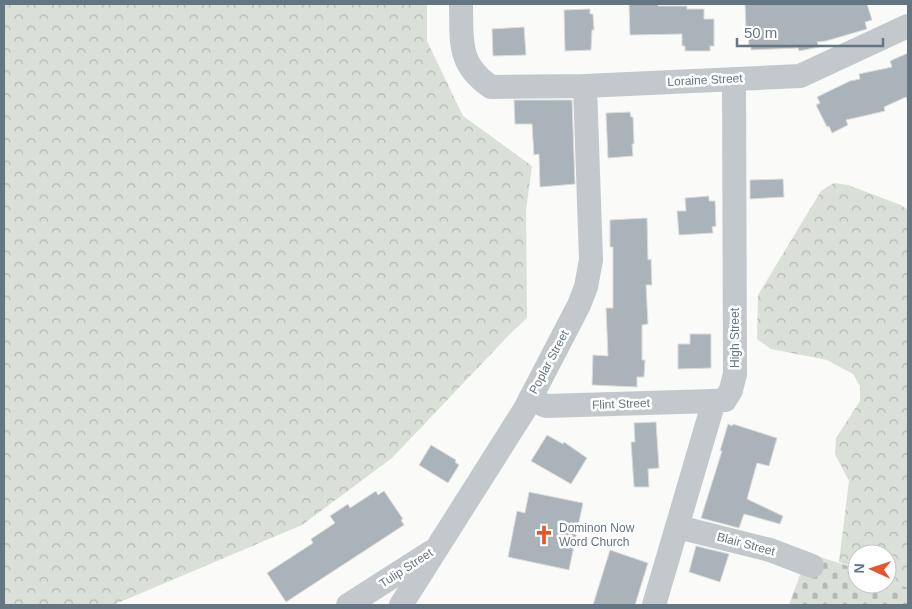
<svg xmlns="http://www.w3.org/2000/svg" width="912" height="609" font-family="Arial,sans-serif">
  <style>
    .forest { fill: url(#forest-crowns) }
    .cemetery { fill: url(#cemetery-stones) }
    .building { fill: #aab3b9; stroke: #dcdcda }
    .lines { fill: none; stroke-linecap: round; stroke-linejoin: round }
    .minor { stroke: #c3c8cc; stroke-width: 24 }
    .labels { text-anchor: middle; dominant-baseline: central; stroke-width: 5; stroke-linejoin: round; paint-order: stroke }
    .street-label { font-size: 12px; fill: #657683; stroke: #fff }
    .poi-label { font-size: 12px; fill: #657683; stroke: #fff; text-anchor: start }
  </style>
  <defs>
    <pattern id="forest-crowns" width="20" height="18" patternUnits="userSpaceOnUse" patternTransform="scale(1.25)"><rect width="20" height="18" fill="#dadfd7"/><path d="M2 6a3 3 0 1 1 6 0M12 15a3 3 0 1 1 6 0" fill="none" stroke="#b4b9b4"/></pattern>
    <pattern id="cemetery-stones" width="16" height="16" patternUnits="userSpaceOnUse" patternTransform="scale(1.25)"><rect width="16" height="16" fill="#dadfd7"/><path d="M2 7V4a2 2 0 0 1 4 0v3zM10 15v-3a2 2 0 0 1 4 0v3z" fill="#b4b9b4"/></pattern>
  </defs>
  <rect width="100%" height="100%" fill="#fafaf8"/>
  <g class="forest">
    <polygon points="4,4 427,4 427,41 463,116 532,166 526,210 527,318 510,334 392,458 302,525 113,605 4,605"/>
    <polygon points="834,183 848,185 901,205 908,210 908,588 887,580 887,554 857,554 857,569 839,562 849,481 835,454 836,438 860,401 860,386 853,374 827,360 771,349 757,339 758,295 821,191"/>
  </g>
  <polygon class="cemetery" points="808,553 857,569 857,584 887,584 887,580 908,588 908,605 789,605"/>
  <g class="building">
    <polygon points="629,4 658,4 658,6 687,6 687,9 704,9 704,19 714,19 714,46 710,46 710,51 685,51 685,46 682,46 682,34 630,35"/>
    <polygon points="745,4 867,4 872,20 865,22 867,29 826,41 817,42 819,47 799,51 798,48 751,50 751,46 749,46 748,28 746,28"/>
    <polygon points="590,9 590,14 593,14 594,30 592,30 591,50 565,51 564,10"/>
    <polygon points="524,27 526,55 493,56 492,29"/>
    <polygon points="908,53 908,103 906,97 884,107 885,111 846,120 848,125 832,133 829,126 827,127 816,105 820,103 817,97 850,81 860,79 859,74 892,67 890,61"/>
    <polygon points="514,100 572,100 575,184 540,187 539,154 534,155 532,124 515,124"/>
    <polygon points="630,112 631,117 633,117 634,144 632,144 633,156 608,158 606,113"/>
    <polygon points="783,179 784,197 750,199 750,180"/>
    <polygon points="709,196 709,201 715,201 716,226 712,227 713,233 679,235 677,211 686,211 685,198"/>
    <polygon points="647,218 648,260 651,259 652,285 646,285 648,324 642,325 642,360 645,360 644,377 637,377 637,387 592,385 593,355 608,356 606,308 613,308 613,247 610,247 610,220"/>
    <polygon points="690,334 711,334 711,368 678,369 678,344 690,344"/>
    <polygon points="656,422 659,468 648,469 649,487 634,487 631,442 635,442 634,423"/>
    <polygon points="728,424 732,426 733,424 777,438 769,466 757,463 747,499 783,516 780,524 744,514 739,528 701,518 722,451 720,451"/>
    <polygon points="547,435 563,444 564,442 587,458 571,484 531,461"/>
    <polygon points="431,445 456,460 455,462 459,465 448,483 419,465"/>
    <polygon points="376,491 378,495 384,491 403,519 401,520 404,525 286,602 267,573 313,543 311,539 335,523 330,516 348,504 350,508"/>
    <polygon points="529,492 583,503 569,570 508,557 517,511 525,513"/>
    <polygon points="696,546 729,554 720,582 689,572"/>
    <polygon points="610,550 648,563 635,605 593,605"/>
  </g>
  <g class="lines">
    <g class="minor">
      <path d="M 461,4 C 462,41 457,64 491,87 L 585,86 L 800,76 L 908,26"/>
      <polyline points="530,399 546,406 714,401"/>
      <polyline points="678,527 770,550 812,566"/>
      <polyline points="348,605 431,552"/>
      <polyline points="401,605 525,409 579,305 586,287 591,260 585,86"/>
      <polyline points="654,605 714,401 725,400 731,390 735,374 734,79"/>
    </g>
  </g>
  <defs>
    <symbol id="church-bare" viewBox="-9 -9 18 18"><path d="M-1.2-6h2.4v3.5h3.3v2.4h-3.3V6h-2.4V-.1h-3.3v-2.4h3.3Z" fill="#e4572e" stroke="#fff" stroke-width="2.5" paint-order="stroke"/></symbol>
  </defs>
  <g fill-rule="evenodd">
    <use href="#church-bare" x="530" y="521" width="28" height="28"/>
  </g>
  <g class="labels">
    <g class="street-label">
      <text transform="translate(705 80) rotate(-3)">Loraine Street</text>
      <text transform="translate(735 338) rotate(-90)">High Street</text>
      <text transform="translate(549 362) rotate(-62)">Poplar Street</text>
      <text transform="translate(621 404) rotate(-2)">Flint Street</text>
      <text transform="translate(746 544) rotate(15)">Blair Street</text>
      <text transform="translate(406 568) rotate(-33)">Tulip Street</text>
    </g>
    <g class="poi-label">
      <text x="559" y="528">Dominon Now<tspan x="559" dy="14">Word Church</tspan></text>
    </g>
  </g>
  <rect width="912" height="609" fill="none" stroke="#657683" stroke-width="10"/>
  <g transform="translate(872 569) rotate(273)"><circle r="24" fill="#ffffff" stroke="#c1c8cd"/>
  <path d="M0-4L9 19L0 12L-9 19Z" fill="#e4572e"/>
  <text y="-8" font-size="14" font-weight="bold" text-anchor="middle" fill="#657683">N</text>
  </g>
  <path d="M737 38v8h146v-8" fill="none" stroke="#657683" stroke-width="2.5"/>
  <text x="744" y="38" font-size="15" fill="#657683" stroke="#ffffff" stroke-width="4" paint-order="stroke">50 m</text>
</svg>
